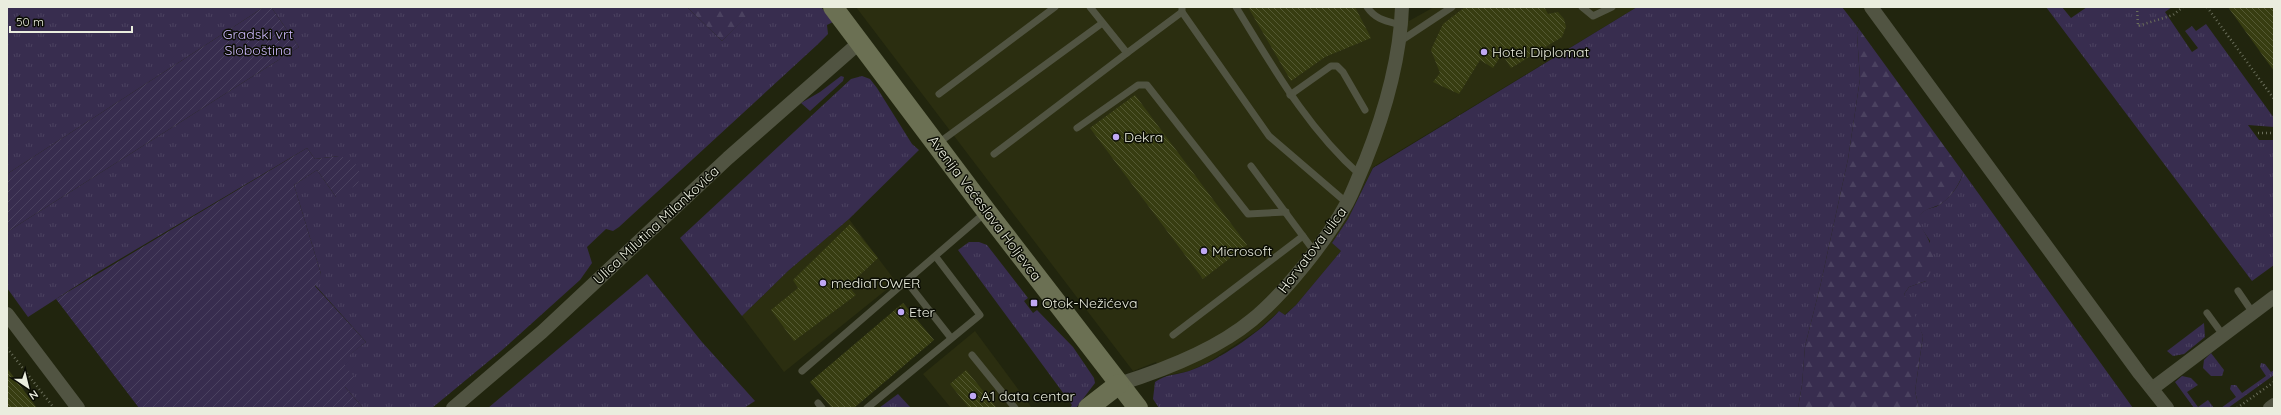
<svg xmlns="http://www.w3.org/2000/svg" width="2281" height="415" font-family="Quicksand,sans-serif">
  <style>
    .built { fill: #2b2e10 }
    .grass { fill: url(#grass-tufts) }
    .forest { fill: url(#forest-firs) }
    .garden { fill: url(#garden-furrows) }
    .building { fill: url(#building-back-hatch) }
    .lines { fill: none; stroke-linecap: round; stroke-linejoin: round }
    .path { stroke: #6a6e5a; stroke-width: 2.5; stroke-dasharray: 1 3; stroke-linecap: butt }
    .lane { stroke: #515442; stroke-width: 7 }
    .street { stroke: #515442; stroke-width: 14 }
    .secondary { stroke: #6b7053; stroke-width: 20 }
    .poi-dot { fill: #c0a8f4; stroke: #0b0d04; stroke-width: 1.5 }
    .labels { text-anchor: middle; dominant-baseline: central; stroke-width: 3; stroke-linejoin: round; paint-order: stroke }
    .park-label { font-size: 14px; fill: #cbb7f9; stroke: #0b0d04 }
    .poi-label { font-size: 14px; fill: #eaedde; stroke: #0b0d04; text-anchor: start }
    .street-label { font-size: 14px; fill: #eaedde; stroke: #0b0d04 }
  </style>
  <defs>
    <pattern id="grass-tufts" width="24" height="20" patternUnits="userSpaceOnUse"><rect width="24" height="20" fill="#382d4f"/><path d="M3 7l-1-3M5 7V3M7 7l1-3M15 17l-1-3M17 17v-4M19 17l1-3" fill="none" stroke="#4b4260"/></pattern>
    <pattern id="forest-firs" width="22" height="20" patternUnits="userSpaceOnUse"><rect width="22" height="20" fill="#382d4f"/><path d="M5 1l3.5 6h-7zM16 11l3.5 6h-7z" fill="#4b4260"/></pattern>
    <pattern id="garden-furrows" width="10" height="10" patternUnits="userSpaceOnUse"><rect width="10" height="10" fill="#382d4f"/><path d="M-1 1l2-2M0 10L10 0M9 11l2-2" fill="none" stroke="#4b4260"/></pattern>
    <pattern id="building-back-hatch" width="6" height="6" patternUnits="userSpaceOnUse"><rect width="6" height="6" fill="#373d11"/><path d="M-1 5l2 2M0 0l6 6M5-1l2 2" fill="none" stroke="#545933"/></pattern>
  </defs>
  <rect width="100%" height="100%" fill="#21250e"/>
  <g class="built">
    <polygon points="856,7 1408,7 1409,21 1434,7 1637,7 1373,167 1348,219 1332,243 1341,251 1296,305 1284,315 1279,311 1258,330 1207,363 1189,371 1164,376 1156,362 1133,371"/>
    <polygon points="849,219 896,282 784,372 742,316 788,271"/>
    <polygon points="975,331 1032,408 951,408 923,374"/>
  </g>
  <g class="grass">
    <polygon points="7,7 264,7 7,174"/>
    <polygon points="271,7 687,7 722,41 756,7 821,7 833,22 827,25 828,34 817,45 619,227 613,231 606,229 587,247 592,263 580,280 501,351 432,408 363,408 345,387 341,361 366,342 315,285 321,274 294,185 317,170 336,197 339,156 315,159 307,148 98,272 28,317 7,288 7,232 299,47"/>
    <path d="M 1637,7 L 1842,7 L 1859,29 L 1857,34 L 1860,79 L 1848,159 L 1820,287 L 1805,346 L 1802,385 L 1798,408 L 1159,408 L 1153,399 L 1155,382 C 1166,374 1177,375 1189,371 C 1216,362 1261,332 1279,311 L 1285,315 L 1296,305 L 1341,251 L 1332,243 L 1348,219 L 1373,168 Z"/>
    <polygon points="2046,7 2062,7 2071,18 2087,7 2172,7 2165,12 2192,52 2198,48 2185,31 2192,26 2196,31 2206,24 2274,118 2274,127 2248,125 2259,140 2274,140 2274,265 2252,281"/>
    <polygon points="841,76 844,77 843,81 810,111 801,103 820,92"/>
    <polygon points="862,76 870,79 877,88 912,144 919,150 849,219 788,271 742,316 680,238 851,79"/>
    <path d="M 1963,172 L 2133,408 L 1919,408 L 1915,391 L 1923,336 L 1904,294 L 1909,287 L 1926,281 L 1930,241 L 1916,220 C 1928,203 1931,212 1942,203 C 1951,196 1961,184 1963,172 Z"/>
    <polygon points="969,242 979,242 987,245 1028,298 1024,301 1033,313 1037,310 1073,347 1094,378 1095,383 1076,408 1070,408 1072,405 958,250"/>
    <polygon points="647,274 702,342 755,401 744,408 488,408"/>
    <polygon points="2204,323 2205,337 2184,354 2173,356 2167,351"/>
    <polygon points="2211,353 2224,370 2222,376 2211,376 2203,368 2204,360"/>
    <polygon points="2261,363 2265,364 2271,372 2274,370 2274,375 2228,408 2221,408 2236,397 2230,389 2231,385 2236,385 2242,393 2266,376 2260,367"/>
    <polygon points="2182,376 2191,378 2198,385 2187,392 2198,407 2208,400 2214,408 2194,408 2175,382"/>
    <polygon points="898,394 911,408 879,408"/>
  </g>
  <g class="forest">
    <polygon points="687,7 757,7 722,41"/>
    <path d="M 1859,29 L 1963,172 C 1961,183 1949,200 1939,205 C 1927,210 1925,208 1917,220 C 1930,241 1941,256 1926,281 L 1909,287 L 1904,294 L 1913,310 L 1923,336 L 1915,391 L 1919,408 L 1798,408 L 1802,385 L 1805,346 L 1820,287 L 1848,159 L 1860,79 L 1857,34 Z"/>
  </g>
  <g class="garden">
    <polygon points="264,7 271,7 299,47 7,232 7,174"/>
    <polygon points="307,148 315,159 339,156 354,161 360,173 358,184 336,197 317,170 294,185 321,274 320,280 315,286 366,342 342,361 355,378 345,387 363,408 139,408 56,299"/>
  </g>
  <g class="building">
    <polygon points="1248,7 1355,7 1371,38 1325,57 1291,81"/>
    <polygon points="1465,7 1544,7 1548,14 1558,12 1564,19 1566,27 1562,37 1511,68 1502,54 1493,68 1480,60 1459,94 1433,82 1440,73 1431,50 1443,24"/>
    <polygon points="2228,7 2274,7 2274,71"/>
    <polygon points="1135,95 1247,245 1203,279 1090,128"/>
    <polygon points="850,224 878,258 848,286 856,295 794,341 771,310 798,288 793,280"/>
    <polygon points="903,303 934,340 854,408 832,408 810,382"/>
    <polygon points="7,368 37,408 7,408"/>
    <polygon points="966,370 997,408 969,408 950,384"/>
  </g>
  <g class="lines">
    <g class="path">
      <polyline points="2137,7 2138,26 2173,15 2183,7"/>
      <polyline points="2207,7 2274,99"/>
      <polyline points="2258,133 2274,133"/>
      <polyline points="7,348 54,408"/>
      <polyline points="2237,408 2274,382"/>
    </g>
    <g class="lane">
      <polyline points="1090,7 1127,53 1182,12"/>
      <polyline points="1182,7 1182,12 1269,136 1347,203"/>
      <path d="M 1236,7 C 1273,67 1307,128 1360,175"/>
      <path d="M 1367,7 C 1376,20 1386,21 1401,25"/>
      <polyline points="1582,7 1593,16 1612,7"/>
      <polyline points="1399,42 1452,7"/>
      <polyline points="939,94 1055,7"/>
      <polyline points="1290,95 1331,66 1337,66 1343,72 1365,110"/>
      <polyline points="1077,128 1138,85 1147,85 1248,214 1286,212"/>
      <polyline points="937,144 1101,24"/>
      <polyline points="994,154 1127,53"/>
      <polyline points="1251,166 1314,251"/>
      <polyline points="907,282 951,338"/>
      <polyline points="2238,291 2253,313"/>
      <polyline points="2207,313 2223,335"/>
      <polyline points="1173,335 1303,236"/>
      <polyline points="972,355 1015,408"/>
      <polyline points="802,371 986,212"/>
      <polyline points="818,403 822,408"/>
      <polyline points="867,408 980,315 936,257"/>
    </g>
    <g class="street">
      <polyline points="1871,7 2140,374 2167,408"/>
      <polyline points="7,314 78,408"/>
      <path d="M 1119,384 C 1164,370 1216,350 1252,320 C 1284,294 1327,240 1347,203 C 1354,190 1359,175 1365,162 C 1385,112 1400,61 1402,7"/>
      <polyline points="2153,388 2274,297"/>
      <polyline points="453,408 542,332 728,158 860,42"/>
      <polyline points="2270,408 2274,405"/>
    </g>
    <g class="secondary">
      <polyline points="833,7 987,212 1138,408"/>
      <polyline points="1088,408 1119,384"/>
    </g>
  </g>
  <g class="poi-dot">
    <circle cx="1484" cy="52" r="4"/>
    <circle cx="1116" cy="137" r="4"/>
    <circle cx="1204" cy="251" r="4"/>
    <circle cx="823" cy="283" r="4"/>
    <rect x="1030" y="299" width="8" height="8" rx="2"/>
    <circle cx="901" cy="312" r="4"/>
    <circle cx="973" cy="396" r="4"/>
  </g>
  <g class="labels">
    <g class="park-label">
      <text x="258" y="34">Gradski vrt<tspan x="258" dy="16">Sloboština</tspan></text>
    </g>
    <g class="poi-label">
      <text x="1492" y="52">Hotel Diplomat</text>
      <text x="1124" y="137">Dekra</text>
      <text x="1212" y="251">Microsoft</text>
      <text x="831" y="283">mediaTOWER</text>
      <text x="1042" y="303">Otok-Nežićeva</text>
      <text x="909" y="312">Eter</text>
      <text x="981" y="396">A1 data centar</text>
    </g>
    <g class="street-label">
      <text transform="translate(985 208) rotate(53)">Avenija Većeslava Holjevca</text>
      <text transform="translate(656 225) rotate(-43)">Ulica Milutina Milankovića</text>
      <text transform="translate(1312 250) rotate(-53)">Horvatova ulica</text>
    </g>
  </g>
  <rect width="2281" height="415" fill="none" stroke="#eaedde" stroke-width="16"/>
  <g transform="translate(28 387) rotate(145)" stroke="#0b0d04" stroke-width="3" paint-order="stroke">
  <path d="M0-3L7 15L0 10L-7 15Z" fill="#eaedde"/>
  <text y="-6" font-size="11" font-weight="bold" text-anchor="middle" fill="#eaedde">N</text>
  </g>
  <path d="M10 26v6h122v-6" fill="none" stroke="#eaedde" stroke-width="2"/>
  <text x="16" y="26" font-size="12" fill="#eaedde" stroke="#0b0d04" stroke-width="3" paint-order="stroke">50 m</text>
</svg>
